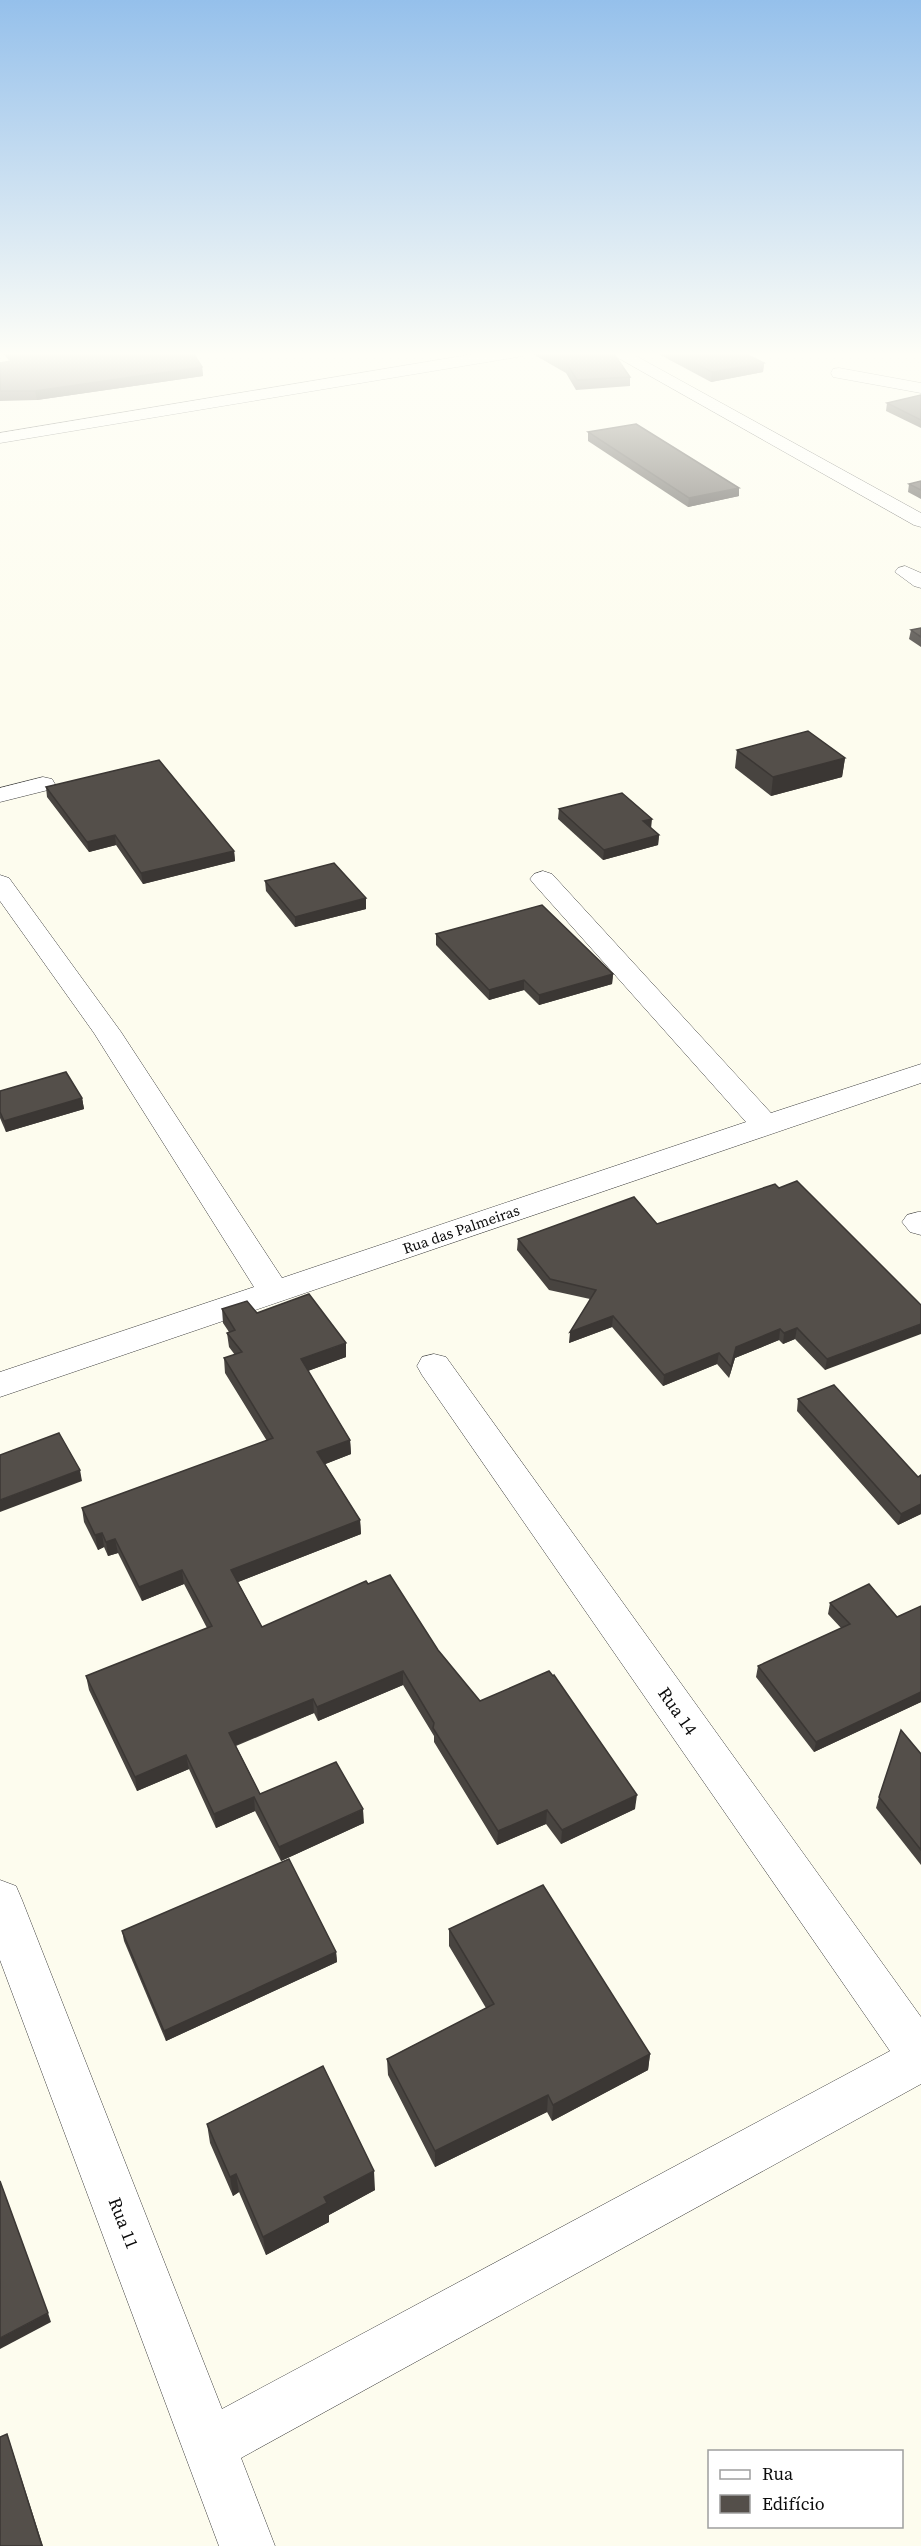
<svg xmlns="http://www.w3.org/2000/svg" width="921" height="2546" font-family="'Source Serif 4',serif">
  <style>
    .lines { fill: none; stroke-linecap: round; stroke-linejoin: round }
    .minor-casing { stroke: #3f3f3f; stroke-width: 1 }
    .minor { fill: #fff; fill-rule: evenodd }
    .wall { fill: #484440 }
    .shaded-wall { fill: #3b3734 }
    .building { fill: #544f4a; stroke: #3b3734; stroke-width: 1.5 }
    .labels { text-anchor: middle; dominant-baseline: central; stroke-width: 6; stroke-linejoin: round; paint-order: stroke }
    .street-label { font-size: 15px; fill: #0c0c0c; stroke: #fff }
    .near-street-label { font-size: 18px; fill: #0c0c0c; stroke: #fff }
  </style>
  <rect width="100%" height="100%" fill="#fdfcee"/>
  <g class="lines">
    <defs>
      <g id="minor">
        <polygon points="492,351 531,351 523,356 0,443 0,433"/>
        <polygon points="606,351 627,351 921,513 921,527 914,525"/>
        <polygon points="839,368 921,383 921,393 833,377 831,373 833,369"/>
        <polygon points="905,566 921,573 921,588 914,586 895,572 898,568"/>
        <polygon points="43,777 52,779 55,784 52,789 0,802 0,788"/>
        <polygon points="543,871 552,874 771,1113 921,1064 921,1083 0,1397 0,1372 254,1287 94,1033 0,901 0,875 9,878 121,1032 282,1278 746,1122 534,884 530,879 534,874"/>
        <polygon points="918,1212 921,1212 921,1235 910,1232 902,1222 907,1215"/>
        <polygon points="434,1354 446,1357 921,2017 921,2084 241,2458 275,2546 219,2546 0,1960 0,1880 16,1886 22,1900 222,2409 890,2051 422,1375 417,1366 422,1357"/>
      </g>
    </defs>
    <use href="#minor" class="minor-casing"/>
    <use href="#minor" class="minor"/>
  </g>
  <g class="wall">
    <polygon points="0,351 192,351 202,367 203,376 37,400 0,401 0,363 10,361"/>
    <polygon points="532,351 612,351 630,377 630,386 576,390 566,373 531,353"/>
    <polygon points="653,351 741,351 764,363 763,372 711,382"/>
    <polygon points="921,395 921,428 886,411 887,403"/>
    <polygon points="588,432 739,488 739,496 688,507 588,441"/>
    <polygon points="921,481 921,499 908,492 909,484"/>
    <polygon points="921,628 921,647 909,639 911,630"/>
    <polygon points="737,750 845,758 842,777 771,796 735,768"/>
    <polygon points="46,787 234,851 235,861 143,884 116,845 89,852 47,797"/>
    <polygon points="559,809 651,828 659,835 658,845 603,860 558,819"/>
    <polygon points="265,881 366,909 295,927 266,891"/>
    <polygon points="436,934 613,974 612,984 539,1005 524,990 489,1000 436,945"/>
    <polygon points="0,1091 82,1098 84,1109 6,1132 0,1118"/>
    <polygon points="779,1188 921,1305 825,1370 795,1339 783,1344 779,1340 735,1358 729,1378 717,1364 663,1386 612,1327 569,1343 590,1299 549,1290 517,1250 518,1239 657,1224"/>
    <polygon points="222,1309 257,1313 346,1357 308,1371 350,1440 351,1454 325,1464 360,1520 361,1534 238,1582 262,1627 438,1650 480,1701 635,1809 561,1844 546,1824 497,1845 434,1742 434,1736 403,1685 318,1721 314,1713 236,1746 260,1794 364,1823 281,1861 255,1811 216,1828 189,1769 137,1791 89,1690 86,1676 207,1628 184,1584 142,1601 118,1553 108,1556 104,1547 98,1550 84,1522 82,1508 267,1441 225,1373 224,1358 235,1355 229,1347 227,1333 229,1332 223,1323"/>
    <polygon points="798,1399 918,1477 921,1475 921,1514 898,1525 797,1411"/>
    <polygon points="830,1603 897,1617 921,1606 921,1702 814,1752 756,1677 758,1666 841,1628 828,1614"/>
    <polygon points="921,1754 921,1865 876,1808 879,1797"/>
    <polygon points="449,1929 650,2054 648,2070 552,2121 547,2112 435,2167 388,2075 387,2059 486,2008 449,1946"/>
    <polygon points="122,1931 336,1952 337,1962 166,2041 124,1941"/>
    <polygon points="207,2124 375,2190 329,2215 329,2222 266,2255 239,2192 233,2196 210,2143"/>
  </g>
  <g class="shaded-wall">
    <polygon points="359,351 375,351 359,354"/>
    <polygon points="764,363 763,372 711,382 712,372"/>
    <polygon points="202,367 203,376 37,400 35,391"/>
    <polygon points="739,488 739,496 688,507 689,498"/>
    <polygon points="845,758 842,777 771,796 773,777"/>
    <polygon points="652,819 651,829 643,821"/>
    <polygon points="115,835 116,845 89,852 87,842"/>
    <polygon points="659,835 658,845 603,860 604,850"/>
    <polygon points="234,851 235,861 143,884 141,873"/>
    <polygon points="366,898 366,909 295,927 295,917"/>
    <polygon points="613,974 612,984 539,1005 539,995"/>
    <polygon points="524,980 524,990 489,1000 489,990"/>
    <polygon points="82,1098 84,1109 6,1132 4,1121"/>
    <polygon points="613,1316 612,1327 569,1343 570,1332"/>
    <polygon points="921,1324 921,1334 825,1370 827,1359"/>
    <polygon points="797,1328 795,1339 783,1344 784,1333"/>
    <polygon points="780,1329 779,1340 735,1358 729,1378 731,1367 736,1347"/>
    <polygon points="346,1343 346,1357 302,1373 301,1359"/>
    <polygon points="719,1353 717,1364 663,1386 664,1375"/>
    <polygon points="350,1440 351,1454 318,1467 317,1452"/>
    <polygon points="80,1470 82,1481 0,1512 0,1500"/>
    <polygon points="921,1504 921,1514 898,1525 901,1514"/>
    <polygon points="360,1520 361,1534 233,1584 231,1570"/>
    <polygon points="102,1533 104,1547 98,1550 95,1535"/>
    <polygon points="115,1539 118,1553 108,1556 106,1542"/>
    <polygon points="182,1570 184,1584 142,1601 139,1587"/>
    <polygon points="403,1671 403,1685 318,1721 317,1707"/>
    <polygon points="921,1692 921,1702 814,1752 816,1742"/>
    <polygon points="313,1699 314,1713 231,1747 229,1733"/>
    <polygon points="186,1755 189,1769 137,1791 135,1777"/>
    <polygon points="637,1795 635,1809 561,1844 562,1830"/>
    <polygon points="254,1797 255,1811 216,1828 214,1814"/>
    <polygon points="363,1809 364,1823 281,1861 279,1847"/>
    <polygon points="547,1810 546,1824 497,1845 498,1831"/>
    <polygon points="336,1952 337,1962 166,2041 164,2031"/>
    <polygon points="650,2054 648,2070 552,2121 553,2105"/>
    <polygon points="548,2095 547,2112 435,2167 435,2151"/>
    <polygon points="374,2171 375,2190 329,2215 329,2222 266,2255 263,2237 324,2197"/>
    <polygon points="236,2174 239,2192 233,2196 230,2177"/>
    <polygon points="48,2313 51,2322 0,2349 0,2338"/>
    <polygon points="7,2434 10,2443 43,2546 42,2546"/>
  </g>
  <g class="building">
    <polygon points="8,351 192,351 202,367 35,391 0,391 0,363 16,360"/>
    <polygon points="544,351 612,351 630,377 577,380 567,364"/>
    <polygon points="672,351 741,351 764,363 712,372"/>
    <polygon points="921,395 921,420 887,403"/>
    <polygon points="636,424 739,488 689,498 588,432"/>
    <polygon points="921,481 921,490 909,484"/>
    <polygon points="921,628 921,637 911,630"/>
    <polygon points="808,731 845,758 773,777 737,750"/>
    <polygon points="159,760 234,851 141,873 115,835 87,842 46,787"/>
    <polygon points="622,793 652,819 643,821 659,835 604,850 559,809"/>
    <polygon points="334,863 366,898 295,917 265,881"/>
    <polygon points="542,905 613,974 539,995 524,980 489,990 436,934"/>
    <polygon points="66,1072 82,1098 4,1121 0,1112 0,1091"/>
    <polygon points="797,1181 921,1305 921,1324 827,1359 797,1328 784,1333 780,1329 736,1347 731,1367 719,1353 664,1375 613,1316 570,1332 596,1290 550,1279 518,1239 634,1197 657,1224 775,1184 779,1188"/>
    <polygon points="309,1294 346,1343 301,1359 350,1440 317,1452 360,1520 231,1570 262,1627 366,1581 368,1584 390,1575 438,1650 480,1701 549,1671 553,1676 554,1675 637,1795 562,1830 547,1810 498,1831 433,1728 434,1723 403,1671 317,1707 313,1699 229,1733 260,1794 336,1762 363,1809 279,1847 254,1797 214,1814 186,1755 135,1777 86,1676 212,1626 182,1570 139,1587 115,1539 106,1542 102,1533 95,1535 82,1508 273,1438 224,1358 242,1352 227,1333 235,1330 222,1309 247,1301 257,1313"/>
    <polygon points="834,1385 918,1477 921,1475 921,1504 901,1514 798,1399"/>
    <polygon points="59,1433 80,1470 0,1500 0,1455"/>
    <polygon points="869,1584 897,1617 921,1606 921,1692 816,1742 758,1666 850,1624 830,1603"/>
    <polygon points="901,1730 921,1754 921,1850 879,1797"/>
    <polygon points="289,1859 336,1952 164,2031 122,1931"/>
    <polygon points="543,1885 650,2054 553,2105 548,2095 435,2151 387,2059 494,2004 449,1929"/>
    <polygon points="323,2066 374,2171 324,2197 327,2203 263,2237 236,2174 230,2177 207,2124"/>
    <polygon points="0,2181 48,2313 0,2338"/>
    <polygon points="7,2434 42,2546 0,2546 0,2437"/>
  </g>
  <linearGradient id="sky" x2="0" y2="1"><stop stop-color="#95c0eb"/><stop offset="0.5" stop-color="#fefef7"/><stop offset="1" stop-color="#fefef7" stop-opacity="0"/></linearGradient>
  <rect width="921" height="708" fill="url(#sky)"/>
  <g class="labels">
    <g class="street-label">
      <text transform="translate(461 1229) rotate(-19)">Rua das Palmeiras</text>
    </g>
    <g class="near-street-label">
      <text transform="translate(678 1711) rotate(55)">Rua 14</text>
      <text transform="translate(124 2223) rotate(69)">Rua 11</text>
    </g>
  </g>
  <rect x="708" y="2450" width="195" height="78" fill="#ffffff" stroke="#9e9e9e" stroke-width="1.5"/>
  <rect x="720" y="2470" width="30" height="9" fill="#ffffff" stroke="#9e9e9e" stroke-width="1.5"/>
  <text x="762" y="2480" font-size="18" fill="#0c0c0c">Rua</text>
  <rect x="720" y="2495" width="30" height="18" fill="#544f4a" stroke="#9e9e9e" stroke-width="1.5"/>
  <text x="762" y="2510" font-size="18" fill="#0c0c0c">Edifício</text>
</svg>
